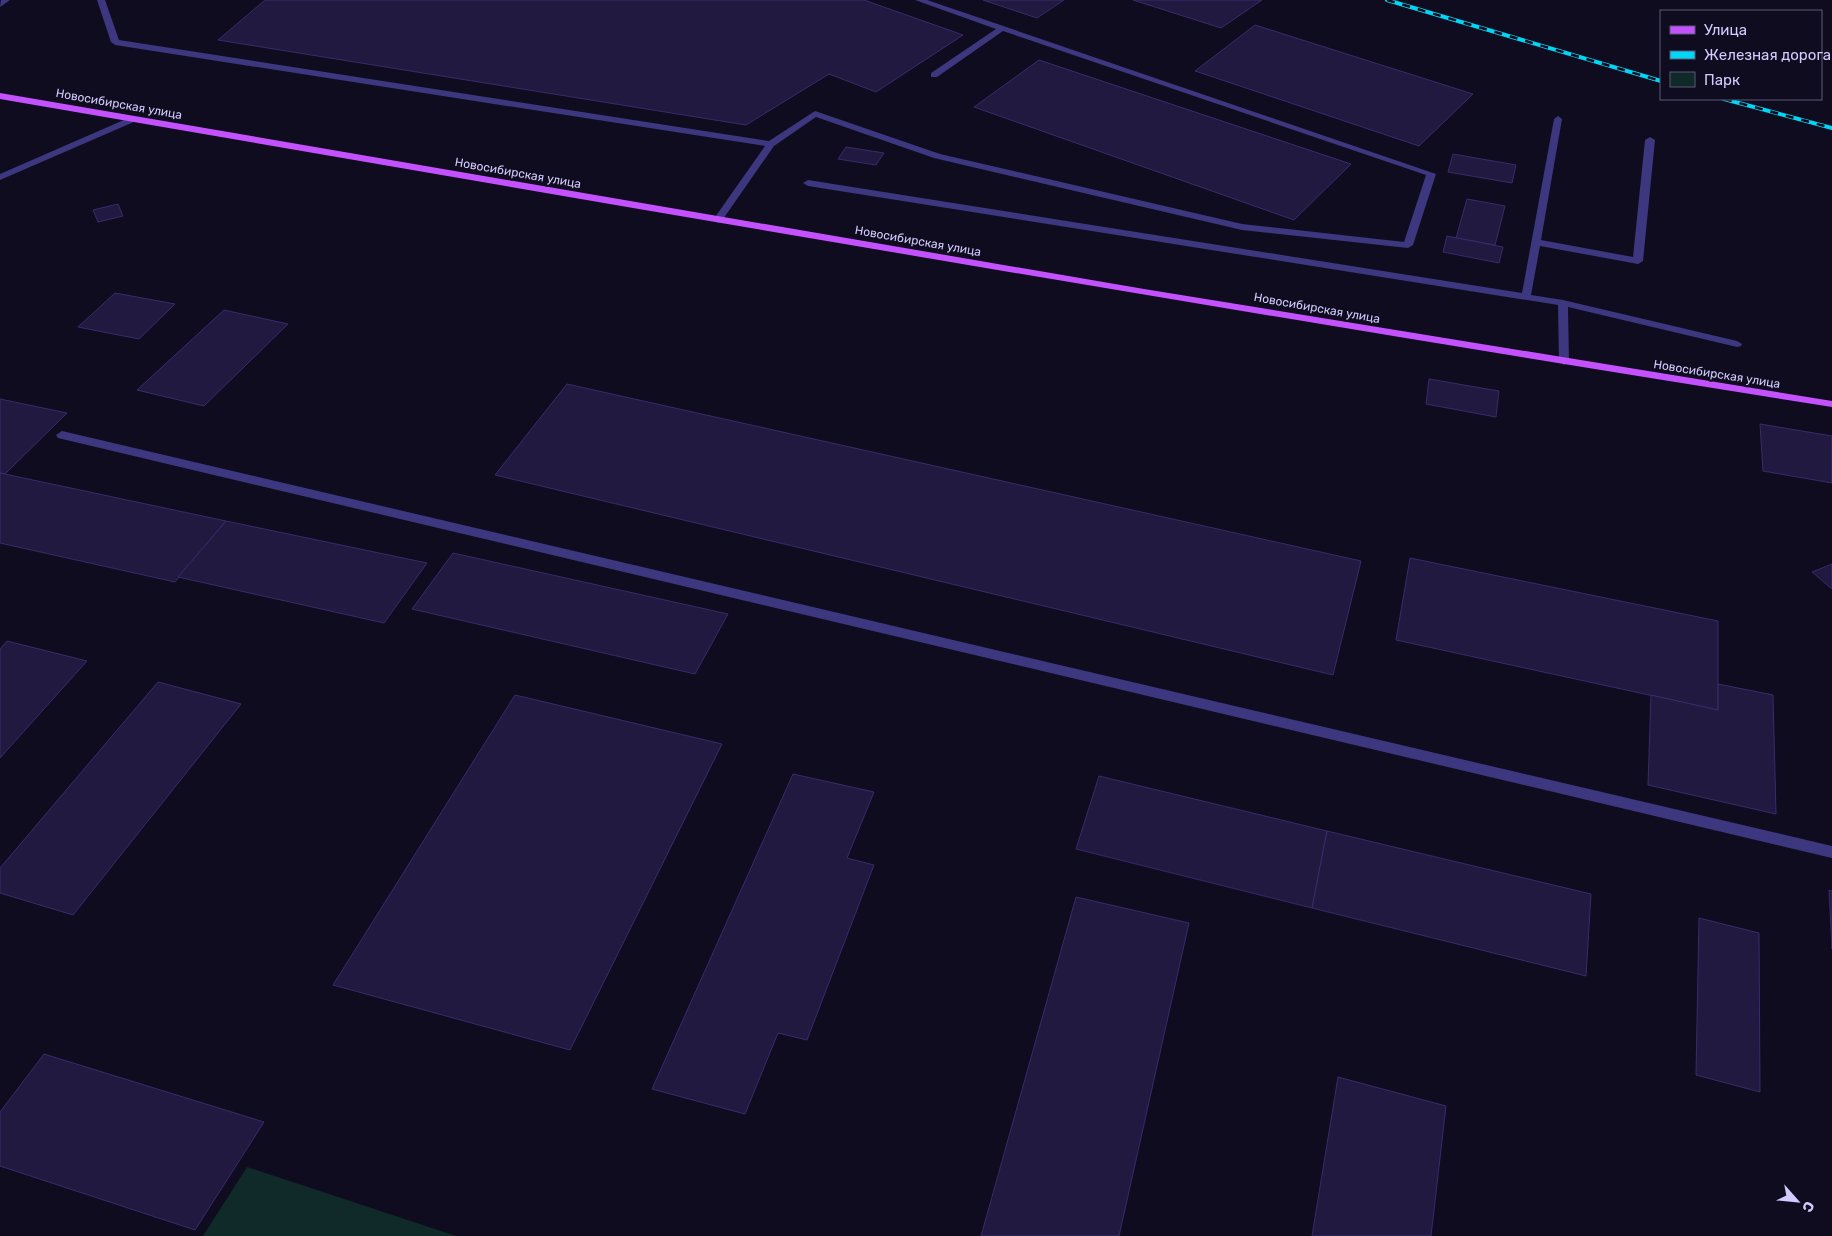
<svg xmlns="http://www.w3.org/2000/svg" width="1832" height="1236" font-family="Rubik,sans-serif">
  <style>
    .green { fill: #102929 }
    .building { fill: #221940; stroke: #392b6c }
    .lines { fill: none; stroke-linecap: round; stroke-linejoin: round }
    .minor { fill: #3c377e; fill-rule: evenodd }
    .major { fill: #c352fe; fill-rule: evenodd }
    .rail-casing { stroke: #01d6f5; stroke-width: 4 }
    .rail { stroke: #100c1f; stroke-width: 2.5; stroke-dasharray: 8; stroke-linecap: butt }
    .labels { text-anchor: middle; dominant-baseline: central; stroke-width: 4.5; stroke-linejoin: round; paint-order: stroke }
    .far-street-label { font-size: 12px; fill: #d2cbff; stroke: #100c1f }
  </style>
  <rect width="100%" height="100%" fill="#100c1f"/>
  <polygon class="green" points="247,1167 456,1236 203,1236"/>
  <g class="building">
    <polygon points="265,0 864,0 963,35 876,92 829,74 746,125 218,40"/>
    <polygon points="983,0 1064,0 1037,18"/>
    <polygon points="1133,0 1262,0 1221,28"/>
    <polygon points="1255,25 1473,94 1419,146 1195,71"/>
    <polygon points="1039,60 1351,164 1294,220 974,107"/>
    <polygon points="846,147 884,153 876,165 838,159"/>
    <polygon points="1453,154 1516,165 1512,183 1448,172"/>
    <polygon points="1467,199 1505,206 1495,245 1456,238"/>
    <polygon points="118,204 123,216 98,222 93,210"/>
    <polygon points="1447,236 1503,247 1499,263 1443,252"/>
    <polygon points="115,293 175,304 139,339 78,327"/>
    <polygon points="224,310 288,324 204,406 137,390"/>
    <polygon points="1429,379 1499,391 1496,417 1426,404"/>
    <polygon points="567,384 1361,561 1333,675 495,475"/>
    <polygon points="0,399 67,413 5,474 0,473"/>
    <polygon points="1760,424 1832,436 1832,483 1763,471"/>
    <polygon points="0,473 226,521 175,582 0,543"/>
    <polygon points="226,521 427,563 384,623 178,577"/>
    <polygon points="453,553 728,614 695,674 412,609"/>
    <polygon points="1410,558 1718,621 1718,710 1396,640"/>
    <polygon points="1832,564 1832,589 1812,572"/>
    <polygon points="7,641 87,661 0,758 0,649"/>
    <polygon points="158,682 241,704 73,915 0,893 0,868"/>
    <polygon points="1718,684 1773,695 1776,814 1648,785 1651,695 1718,710"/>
    <polygon points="515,695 722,744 570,1050 333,985"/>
    <polygon points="793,774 874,792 847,858 874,865 807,1040 778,1033 745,1114 652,1089"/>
    <polygon points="1099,776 1327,831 1312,908 1076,849"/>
    <polygon points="1327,831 1591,894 1586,976 1312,908"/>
    <polygon points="1829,890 1832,891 1832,949"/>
    <polygon points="1076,897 1189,923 1119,1236 981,1236"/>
    <polygon points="1699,918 1759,933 1760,1092 1696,1075"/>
    <polygon points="44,1054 264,1122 195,1230 0,1166 0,1112"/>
    <polygon points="1338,1077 1446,1106 1431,1236 1312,1236"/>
  </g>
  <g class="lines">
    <g class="minor">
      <polygon points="1,0 10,0 0,7"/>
      <polygon points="97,0 105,0 119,40 769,141 815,111 940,154 1242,224 1404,242 1426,175 1003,31 937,77 931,77 931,73 996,29 915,0 927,0 1436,174 1413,245 1408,248 1242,230 934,158 816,117 774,146 721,222 718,223 713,220 765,146 115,45 111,42"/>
      <polygon points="133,116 137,119 136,121 0,180 0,174"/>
      <polygon points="1558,116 1562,119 1541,240 1633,257 1645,140 1650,137 1655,140 1643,261 1638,264 1540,246 1531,295 1563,300 1737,341 1742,344 1741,346 1737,347 1568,307 1569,362 1564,365 1559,362 1558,305 808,186 803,183 808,180 1522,293 1554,119"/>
      <polygon points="62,431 1832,846 1832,858 58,438 56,435"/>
    </g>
    <path class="major" d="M 0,93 L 1144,289 L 1832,401 L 1832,407 C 1220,310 610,204 0,99 Z"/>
    <defs>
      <g id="rail">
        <polyline points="1387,0 1661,81"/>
        <polyline points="1724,99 1832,128"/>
      </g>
    </defs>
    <use href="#rail" class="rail-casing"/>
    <use href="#rail" class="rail"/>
  </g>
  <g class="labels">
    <g class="far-street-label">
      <text transform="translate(119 104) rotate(10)">Новосибирская улица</text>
      <text transform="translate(518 173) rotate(10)">Новосибирская улица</text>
      <text transform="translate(918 241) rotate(10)">Новосибирская улица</text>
      <text transform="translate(1317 308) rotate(10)">Новосибирская улица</text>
      <text transform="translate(1717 374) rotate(9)">Новосибирская улица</text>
    </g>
  </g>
  <rect x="1660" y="10" width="162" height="90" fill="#100c1f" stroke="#5e5879"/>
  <rect x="1670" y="26" width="25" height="8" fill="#c352fe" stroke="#5e5879"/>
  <text x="1704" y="35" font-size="15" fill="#d2cbff">Улица</text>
  <rect x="1670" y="51" width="25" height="8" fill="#01d6f5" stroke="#5e5879"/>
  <text x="1704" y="60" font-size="15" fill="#d2cbff">Железная дорога</text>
  <rect x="1670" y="72" width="25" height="15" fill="#102929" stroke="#5e5879"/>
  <text x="1704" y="85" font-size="15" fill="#d2cbff">Парк</text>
  <g transform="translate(1797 1201) rotate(117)" stroke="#100c1f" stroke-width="4" paint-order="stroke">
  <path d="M0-4L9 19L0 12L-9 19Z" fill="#d2cbff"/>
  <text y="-8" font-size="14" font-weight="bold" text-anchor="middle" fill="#d2cbff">С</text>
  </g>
</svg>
